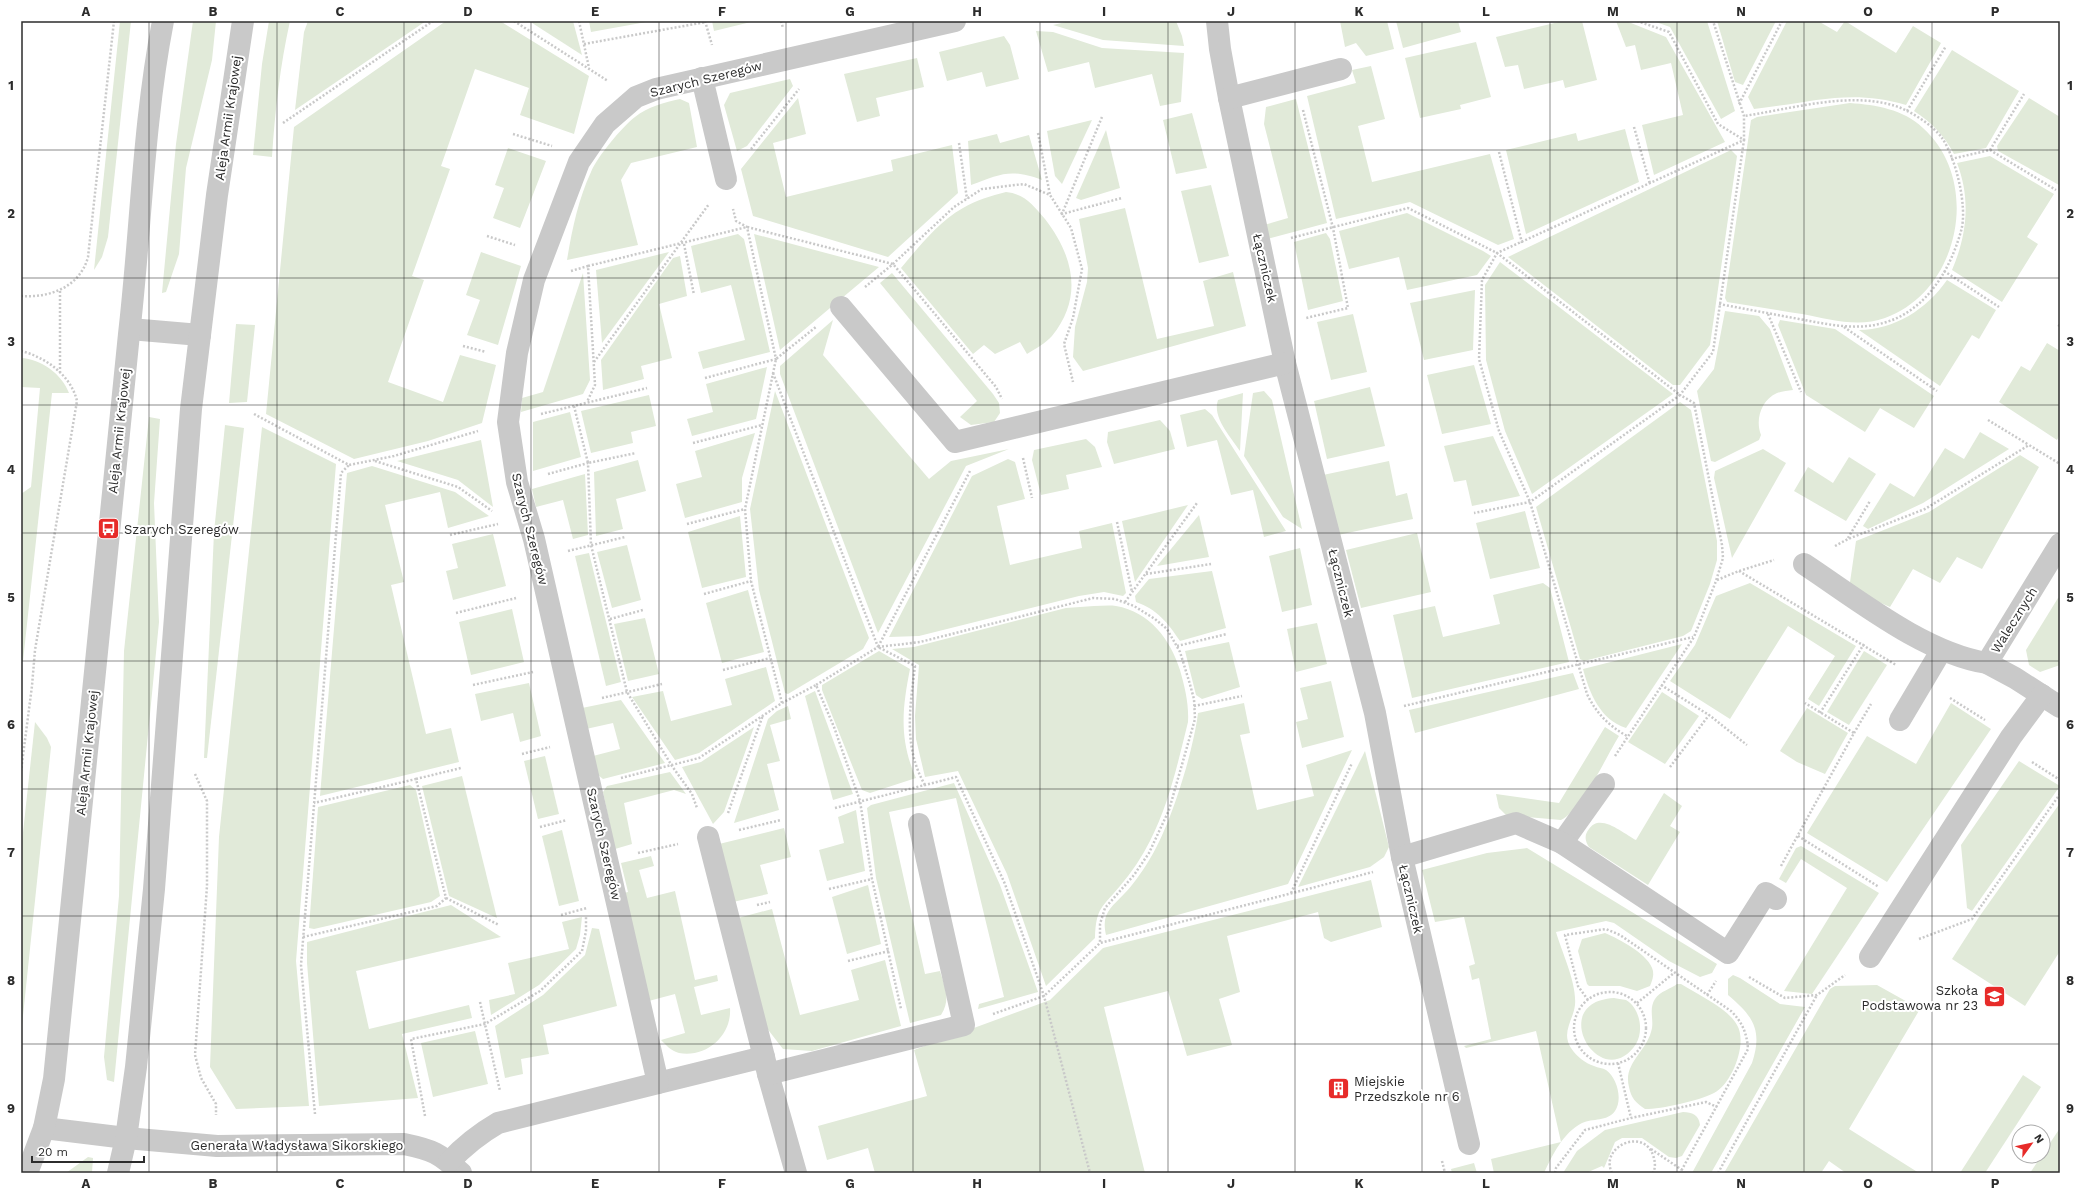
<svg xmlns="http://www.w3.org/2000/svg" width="2081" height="1194" font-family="'Work Sans',sans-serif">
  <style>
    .green { fill: #e1ead9 }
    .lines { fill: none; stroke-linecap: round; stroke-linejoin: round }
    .path { stroke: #c9c9c9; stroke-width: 2.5; stroke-dasharray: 2 2; stroke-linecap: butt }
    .minor { stroke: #c9c9c9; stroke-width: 22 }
    .grid { fill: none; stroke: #2c2c2c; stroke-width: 1; stroke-opacity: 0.55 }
    .labels { text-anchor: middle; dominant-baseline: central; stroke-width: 4; stroke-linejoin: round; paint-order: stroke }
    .street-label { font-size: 13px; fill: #2c2c2c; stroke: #fff }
    .poi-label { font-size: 13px; fill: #2c2c2c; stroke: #fff; text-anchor: start }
    .neatline { fill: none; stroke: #2c2c2c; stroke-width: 1.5 }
    .grid-label { font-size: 13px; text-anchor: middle; font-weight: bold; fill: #2c2c2c }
  </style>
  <rect width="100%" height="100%" fill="#fff"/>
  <g class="green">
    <polygon points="120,21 131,21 108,237 102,257 94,270"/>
    <polygon points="193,21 216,21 212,60 186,168 179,254 166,292 162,293 176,144"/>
    <path d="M 269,21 L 290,21 C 280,66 275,111 272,157 L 253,155 L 262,64 Z"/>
    <polygon points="308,21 426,21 295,110 304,32"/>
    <polygon points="446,21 500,21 589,76 574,134 520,115 529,88 475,69 441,166 450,169 412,276 424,280 388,382 443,402 460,355 496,365 482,423 428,441 354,459 266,414 294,127"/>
    <polygon points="529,21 573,21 582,55"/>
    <polygon points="589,21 652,21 591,32"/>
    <polygon points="712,21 755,21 714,31"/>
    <polygon points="1070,21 1176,21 1182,36 1184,46 1103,40 1053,25"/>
    <polygon points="1340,21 1387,21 1394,49 1366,56 1356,43 1345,47"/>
    <polygon points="1396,21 1458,21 1461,32 1403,48"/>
    <polygon points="1563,21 1582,21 1597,80 1565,88 1563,80 1524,89 1518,65 1505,67 1496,37"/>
    <polygon points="1616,21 1626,21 1666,37 1725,142 1654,175 1642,125 1683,115 1671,63 1641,70 1635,45 1626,47"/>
    <polygon points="1653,21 1707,21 1735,111 1721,119 1670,27"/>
    <polygon points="1717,21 1776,21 1743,85 1735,82"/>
    <path d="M 1787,21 L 1818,21 L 1837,32 L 1845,21 L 1896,53 L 1913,26 L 1941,43 L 1906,105 C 1850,88 1810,103 1754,109 L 1748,97 Z"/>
    <polygon points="1036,31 1053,32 1102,48 1184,53 1181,102 1160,106 1152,74 1095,88 1089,62 1048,72"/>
    <polygon points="1004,36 1010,45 1019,79 986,87 982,72 947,81 939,52"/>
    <polygon points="1476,42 1491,97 1460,105 1461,109 1420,118 1405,58"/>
    <path d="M 1952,50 L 2019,91 L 1986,148 L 1954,154 C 1944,135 1932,123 1914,111 Z"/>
    <polygon points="917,58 924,87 876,98 880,116 857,122 844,74"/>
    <polygon points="1371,66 1385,119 1358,126 1372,182 1490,154 1514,239 1498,245 1410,202 1336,219 1307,96 1356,83 1352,70"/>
    <polygon points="790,79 793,86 747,146 737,151 724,105 730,93"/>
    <polygon points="798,98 806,134 773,143 786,197 893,171 891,160 952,145 958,193 888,257 753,216 741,169"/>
    <polygon points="2029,98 2060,117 2059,185 1998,151 1997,146"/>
    <path d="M 680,99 L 689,103 L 697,147 L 631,163 L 621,180 L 638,245 L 567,260 C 572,230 578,200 591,172 C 597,157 622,127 635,117 C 647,107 665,102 680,99 Z"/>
    <polygon points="1296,99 1327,223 1267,239 1264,225 1288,218 1264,124 1266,107"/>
    <path d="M 1850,103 C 1876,105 1903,109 1923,128 C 1982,181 1960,291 1885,318 C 1858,328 1829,319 1802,314 C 1777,310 1752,306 1727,302 L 1725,298 L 1751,120 L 1757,117 Z"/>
    <polygon points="1192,113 1207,168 1176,174 1163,120"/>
    <polygon points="1092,120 1062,184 1055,176 1047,131"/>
    <polygon points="1625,129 1639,182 1526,234 1506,150 1576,133 1578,141"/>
    <polygon points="1106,130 1120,188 1081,200 1076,198"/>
    <path d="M 997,134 L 1000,143 L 1029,135 L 1042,180 C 1011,168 1000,174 971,185 L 968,141 Z"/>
    <polygon points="508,148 546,161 520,228 493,218 504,188 495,185"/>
    <polygon points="1731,150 1737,156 1710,345 1680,385 1673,385 1508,257"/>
    <path d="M 1990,156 L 2054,194 L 2027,237 L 2038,244 L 2002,302 L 1952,270 C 1967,235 1971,199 1957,163 Z"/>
    <polygon points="1211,185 1229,256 1199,263 1181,191"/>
    <path d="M 1006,192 C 1025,194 1033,205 1045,219 C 1073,255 1084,297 1052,336 C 1046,343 1035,349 1027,354 L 1020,342 L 995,354 L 984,345 L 973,354 L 901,268 C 919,247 938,222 963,208 C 976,200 991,196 1006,192 Z"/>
    <polygon points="1125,208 1157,339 1214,326 1203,281 1233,272 1246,326 1083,371 1073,357 1075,327 1087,282 1088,268 1079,219"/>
    <polygon points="1407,213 1483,251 1491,256 1477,275 1407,290 1399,257 1349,269 1339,231"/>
    <polygon points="1326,233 1330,239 1343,301 1308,310 1294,242"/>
    <polygon points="738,234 744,239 770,352 703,369 698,352 745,340 731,285 701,293 691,246"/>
    <polygon points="754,234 879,267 780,350"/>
    <polygon points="481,252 521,266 498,345 467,335 480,300 466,295"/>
    <polygon points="669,252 602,343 596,270"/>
    <polygon points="680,256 687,296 659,304 672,358 641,366 644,379 603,390 601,360 673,258"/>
    <polygon points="1500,262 1673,394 1532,494 1505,431 1486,360 1485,285"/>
    <polygon points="583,273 590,380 583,394 521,412 522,398 543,392"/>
    <polygon points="892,273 993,394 999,403 1000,413 994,422 971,425 960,417 977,401 880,283"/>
    <path d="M 1947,280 L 1996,310 L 1979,339 L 1972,335 L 1940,386 L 1859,330 C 1894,330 1927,309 1947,280 Z"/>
    <polygon points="1475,290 1473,350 1424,360 1410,303"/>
    <path d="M 1725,311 L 1759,316 L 1770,329 L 1793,390 C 1788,391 1782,391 1777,393 C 1761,400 1755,420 1761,435 L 1759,440 L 1715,462 L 1711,461 L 1697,391 L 1714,369 Z"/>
    <polygon points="1353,314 1367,372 1331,380 1317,322"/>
    <polygon points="833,320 823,355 929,479 951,461 1009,449 966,466 878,633 780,374 780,366"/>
    <polygon points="1780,320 1835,329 1934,396 1914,428 1880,408 1865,432 1806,395 1778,325"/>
    <polygon points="236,324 255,325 247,402 229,403"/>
    <polygon points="2047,343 2060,351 2060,434 2057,440 1999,402 2021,366 2030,371"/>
    <path d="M 21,358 C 41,359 62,374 69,393 L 52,393 L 23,661 L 21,662 L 21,494 L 31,487 L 40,388 L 21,387 Z"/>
    <polygon points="1474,365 1491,424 1442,434 1427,375"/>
    <polygon points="767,367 756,419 692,436 687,419 713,412 706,384"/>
    <polygon points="1370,387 1385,446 1327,459 1314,401"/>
    <polygon points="775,391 869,638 863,649 788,694 785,693 759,590 750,509"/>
    <polygon points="1264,391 1272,400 1302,529 1283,517 1244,456 1253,393"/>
    <path d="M 1243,393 L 1240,451 C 1230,436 1212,417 1218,400 Z"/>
    <polygon points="649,395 656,426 631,432 633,443 591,453 581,411"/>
    <polygon points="1680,402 1691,410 1717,541 1717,560 1710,584 1691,631 1683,636 1584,661 1580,659 1536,507"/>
    <polygon points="1205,409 1212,415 1286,531 1264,537 1253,490 1231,495 1217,440 1187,447 1180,415"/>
    <polygon points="570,412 581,457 533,471 533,422"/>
    <polygon points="149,417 160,419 154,503 159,622 114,1082 107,1080 104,1057 119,896 124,651"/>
    <polygon points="1160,420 1170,431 1175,449 1114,464 1107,442 1108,432"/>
    <polygon points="225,425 244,428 207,758 204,758 214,532"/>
    <polygon points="262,427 336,464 296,961 309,1106 236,1109 210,1067 219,837"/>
    <polygon points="1980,432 2009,449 1923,503 1868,529 1863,526 1890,483 1914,497 1945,448 1964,459"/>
    <polygon points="755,433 742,478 742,502 685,518 676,484 702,477 695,451"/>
    <polygon points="1493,436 1520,496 1472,506 1466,480 1454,482 1444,446"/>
    <polygon points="1086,439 1095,447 1102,467 1066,475 1069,489 1041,495 1032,460 1034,450"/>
    <polygon points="481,440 493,507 458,480 397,461"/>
    <polygon points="1763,449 1786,463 1732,558 1714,478 1715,471"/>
    <polygon points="2020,455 2039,467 1982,569 1957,557 1940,583 1913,569 1890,607 1849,589 1856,541 1929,512"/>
    <polygon points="1849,457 1876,474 1846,521 1794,491 1808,467 1833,483"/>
    <polygon points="1008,459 1015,462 1025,499 997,506 1010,565 1082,548 1079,531 1112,523 1126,593 1123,596 1104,592 1079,596 919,636 889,637 972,476"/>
    <polygon points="638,460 646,491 616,499 623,529 596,536 594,472"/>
    <polygon points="1389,461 1396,496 1407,493 1413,519 1338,535 1323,475"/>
    <polygon points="372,466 455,492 489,516 448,528 440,492 385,505 404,582 391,585 426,734 451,728 459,762 320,796 347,473"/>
    <polygon points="585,474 588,535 573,539 563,500 536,507 532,489"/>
    <polygon points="1188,505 1135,582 1122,521"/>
    <polygon points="1525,511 1540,568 1490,579 1476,523"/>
    <polygon points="1199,515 1209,557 1157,566"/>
    <polygon points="740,516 746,577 702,588 688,532"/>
    <polygon points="1417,533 1431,592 1361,608 1346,550"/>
    <polygon points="493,534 506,586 453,600 446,571 458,568 452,544"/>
    <polygon points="627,545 641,600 612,608 597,552"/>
    <polygon points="1300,548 1312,605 1282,612 1269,556"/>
    <polygon points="589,553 621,682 606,686 575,556"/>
    <path d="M 1212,571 L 1226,628 L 1180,641 C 1168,623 1157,609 1136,602 L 1135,596 L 1149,579 Z"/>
    <polygon points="1543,583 1550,588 1569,662 1412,698 1393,615 1435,606 1443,637 1500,624 1493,595"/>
    <polygon points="1750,583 1856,646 1819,706 1808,699 1835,656 1788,626 1730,719 1670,681 1695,645 1716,596"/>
    <polygon points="748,590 764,652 722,663 706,603"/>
    <polygon points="2060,597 2060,665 2040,672 2029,665 2026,650 2058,598"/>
    <path d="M 1094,606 C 1101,606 1109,605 1116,606 C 1150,612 1170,639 1180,670 C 1185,688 1189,704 1188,722 C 1178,762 1169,804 1150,841 C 1142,857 1132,872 1120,886 C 1102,908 1096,907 1095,938 L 1046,986 L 1007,874 L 958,771 L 925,777 L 916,739 L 915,716 L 919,665 L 892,649 L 914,647 L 1066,608 Z"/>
    <polygon points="512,609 524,662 471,675 459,622"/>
    <polygon points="645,618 659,674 628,681 614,624"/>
    <polygon points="1317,623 1327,664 1296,672 1287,629"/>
    <polygon points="1229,642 1240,687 1202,699 1196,695 1185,651"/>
    <path d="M 1682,644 L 1626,728 C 1600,720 1589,692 1583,669 Z"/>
    <path d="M 879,651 L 910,669 C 902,709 899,740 916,778 L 870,793 L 862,790 L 822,690 L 822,685 Z"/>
    <polygon points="1864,651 1887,665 1849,725 1827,712"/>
    <polygon points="766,667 775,701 699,753 675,760 632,697 663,691 671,721 732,705 725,679"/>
    <polygon points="1573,673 1579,689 1415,733 1409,710"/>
    <polygon points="1331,681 1344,737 1302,748 1296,722 1308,719 1300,688"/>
    <polygon points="529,683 541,736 520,742 513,713 481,721 475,694"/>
    <polygon points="815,691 853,794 833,800 805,696"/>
    <polygon points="1662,692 1699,716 1665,764 1628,742"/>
    <polygon points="621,700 665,763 603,779 598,775 593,756 620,749 613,723 586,729 582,708"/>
    <path d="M 1244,703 L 1250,733 L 1240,735 L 1257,810 L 1314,796 L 1306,765 L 1352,750 L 1288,884 L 1106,935 C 1101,913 1111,908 1124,894 C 1133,885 1141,873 1148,862 C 1170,828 1193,753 1198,713 Z"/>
    <polygon points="1951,703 1991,729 1887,882 1807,833 1867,736 1916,764"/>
    <polygon points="788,706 791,719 770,725 780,761 767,764 779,810 734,823 768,719 777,711"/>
    <polygon points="1807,708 1848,733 1825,774 1797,762 1780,751"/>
    <polygon points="35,722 47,738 51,747 21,1035 21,851"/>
    <polygon points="754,727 724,812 713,824 682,767 701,762"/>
    <path d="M 1605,727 L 1619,736 C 1606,757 1582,810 1561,820 L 1506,815 L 1499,808 L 1496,794 L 1559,803 Z"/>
    <polygon points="1365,751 1389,847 1384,857 1370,867 1298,887"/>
    <polygon points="545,756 559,814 538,819 524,761"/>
    <polygon points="2019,761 2060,786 1972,911 1967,908 1961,845"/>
    <polygon points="670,772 686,794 674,790 624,803 632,844 615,849 603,792 607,786"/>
    <polygon points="462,776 497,918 449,896 422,786"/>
    <path d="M 954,783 L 1000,885 L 1038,992 L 978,1009 L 979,1004 L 1004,997 L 956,798 L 889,812 L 925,974 L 940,971 C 945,988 951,999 941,1015 L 910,1023 L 876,878 L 867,808 L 871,805 Z"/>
    <polygon points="410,785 416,790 440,896 431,902 314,929 309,928 318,807"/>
    <path d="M 1664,793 L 1682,806 L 1670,826 L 1680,832 L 1648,885 L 1589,847 C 1585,841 1584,835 1589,829 C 1600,812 1624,834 1636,840 Z"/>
    <polygon points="2060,803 2060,951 2025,1006 1952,959 1979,917"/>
    <polygon points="856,810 865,871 827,881 819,850 844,843 838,817"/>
    <polygon points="784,828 791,857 760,865 768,894 733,902 719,844"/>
    <polygon points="562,830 579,901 559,906 542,836"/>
    <polygon points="1801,846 1879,893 1812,994 1784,991 1847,888 1801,859 1786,883 1779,879 1796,848"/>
    <path d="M 1527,848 L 1717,964 L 1712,973 L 1700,977 L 1669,961 L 1614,923 L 1606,921 L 1556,932 C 1562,953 1577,983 1575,1005 C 1573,1021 1561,1032 1571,1048 C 1577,1057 1585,1063 1594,1066 C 1598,1068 1603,1068 1606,1070 C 1617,1078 1623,1099 1615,1111 C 1607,1122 1593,1118 1582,1123 C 1563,1133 1553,1154 1544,1173 L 1494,1173 L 1491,1159 L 1561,1142 L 1536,1031 L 1466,1048 L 1464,1046 L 1491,1039 L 1479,978 L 1472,980 L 1469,966 L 1475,964 L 1464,917 L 1435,922 L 1422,870 L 1487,853 Z"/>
    <path d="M 651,856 L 654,866 L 639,870 L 647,898 L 675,891 L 695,980 L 717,975 L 718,981 L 694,987 L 701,1015 L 730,1008 C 732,1035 707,1058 679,1053 C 671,1051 666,1045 661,1040 L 685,1033 L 675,994 L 645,1002 L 619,894 L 628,892 L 621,863 Z"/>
    <polygon points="1371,880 1382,927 1331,942 1324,938 1318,912 1227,936 1240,992 1219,999 1232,1045 1187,1056 1168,991 1104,1007 1145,1173 875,1173 868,1148 827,1160 818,1126 927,1096 914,1050 1050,1000 1103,948"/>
    <polygon points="868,885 881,944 847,954 832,897"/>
    <polygon points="451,905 501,937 356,971 369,1029 469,1005 472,1018 402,1034 418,1098 319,1106 307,963 307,942"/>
    <polygon points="772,909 800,1015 859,1000 851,970 885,960 901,1026 812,1051 783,1049 766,1027 738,918"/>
    <polygon points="582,917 580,935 576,949 539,985 491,1015 489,1000 515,994 508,963 569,949 562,922"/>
    <polygon points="592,928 599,929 617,1006 543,1025 549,1054 521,1059 523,1074 505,1078 495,1026 543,995 585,955"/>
    <path d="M 1605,933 C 1619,939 1650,955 1653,971 C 1654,976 1652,981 1650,986 L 1637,991 L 1620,986 L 1589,986 L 1587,984 L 1578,951 L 1582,939 Z"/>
    <path d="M 1733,975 L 1740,978 L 1780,1004 L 1805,1007 L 1711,1173 L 1692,1173 L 1752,1063 C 1763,1030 1753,1016 1728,995 L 1728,979 Z"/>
    <path d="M 1677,984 L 1681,984 C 1698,995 1728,1008 1737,1025 C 1748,1043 1732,1084 1714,1093 C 1698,1101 1662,1109 1645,1109 C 1636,1103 1631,1098 1629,1087 C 1623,1064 1645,1053 1651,1032 C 1655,1021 1648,1010 1655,999 C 1660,991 1671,989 1677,984 Z"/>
    <polygon points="1877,985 1920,1009 1849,1129 1919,1173 1846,1173 1829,1161 1821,1173 1724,1173 1830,989 1835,986"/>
    <path d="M 1614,998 C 1617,999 1622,999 1626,1000 C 1640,1008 1644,1031 1636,1044 C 1601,1096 1545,1002 1614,998 Z"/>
    <polygon points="475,1031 488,1084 433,1097 421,1043"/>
    <polygon points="2023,1075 2041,1087 1985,1173 1960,1173"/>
    <path d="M 1683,1112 C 1692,1112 1699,1115 1700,1125 L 1682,1156 L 1676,1158 L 1669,1157 L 1642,1138 L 1622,1138 L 1615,1142 L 1604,1168 L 1602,1166 L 1586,1173 L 1563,1173 L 1577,1151 L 1605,1130 Z"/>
    <polygon points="2060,1128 2060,1173 2030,1173"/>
    <polygon points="88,1157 93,1158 92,1173 66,1173"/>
    <polygon points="1474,1163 1477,1173 1452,1173 1451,1169"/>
  </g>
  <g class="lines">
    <g class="path">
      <polyline points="514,21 608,81"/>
      <polyline points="579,21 589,68"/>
      <polyline points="705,21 712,45"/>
      <polyline points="781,21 783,28"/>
      <polyline points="1637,21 1669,32 1718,124 1744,140 1744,116 1713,21"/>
      <polyline points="584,44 706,22"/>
      <polyline points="1739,104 1782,21"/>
      <polyline points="1303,110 1333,228 1348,308 1306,318"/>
      <polyline points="1907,111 1946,46"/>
      <polyline points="1102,117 1062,214 1122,198"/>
      <polyline points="283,123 433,21"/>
      <polyline points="1634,127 1650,184"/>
      <polyline points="1038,133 1050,195"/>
      <polyline points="513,134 552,146"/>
      <polyline points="959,143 967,199"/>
      <polyline points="751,149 799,89"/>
      <polyline points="1990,150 2024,94"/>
      <polyline points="1499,152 1522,243"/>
      <polyline points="1951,159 1990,150 2056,190"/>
      <polyline points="487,236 515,245"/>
      <polyline points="1291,238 1408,208 1497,253 1680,395 1530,502 1474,513"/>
      <polyline points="684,244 694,295"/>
      <polyline points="588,266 747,227 893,264 996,387 1002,399"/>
      <polyline points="571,271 588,266 595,385 587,402"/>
      <polyline points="1944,271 1999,307"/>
      <polyline points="865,287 893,264 954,207 982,189 1024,184 1050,195 1071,228 1082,269 1073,318 1064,344 1073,382"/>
      <polyline points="60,291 60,372"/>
      <path d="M 21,296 C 50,298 80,287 88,257 L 114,21"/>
      <path d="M 1719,304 C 1746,309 1772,314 1799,319 C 1827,324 1855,331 1883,323 C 1925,312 1950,271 1961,231 C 1968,208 1956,158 1942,138 C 1933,125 1908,109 1892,105 C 1846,92 1791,109 1744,116"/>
      <polyline points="1768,314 1801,392"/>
      <polyline points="2058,325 2060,326"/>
      <polyline points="1844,327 1937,391"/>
      <polyline points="463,346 486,352"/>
      <path d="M 21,351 C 45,357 71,375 77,401 L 35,650 L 32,686 L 21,771"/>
      <polyline points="594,362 709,204"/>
      <polyline points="773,373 878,647 816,685"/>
      <polyline points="705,378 776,359 747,227 736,221 733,209"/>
      <polyline points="574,406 588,463 636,453"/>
      <polyline points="254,414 349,465 394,456 478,431"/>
      <polyline points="541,414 647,388"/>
      <polyline points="1988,420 2029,445"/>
      <polyline points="693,443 762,425"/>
      <polyline points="1023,458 1032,498"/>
      <polyline points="375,461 458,487 492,511"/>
      <polyline points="548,474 588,463 591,545 627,692 672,766 692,794 697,808"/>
      <polyline points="1117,522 1132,592"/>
      <polyline points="687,524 745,509"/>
      <polyline points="450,535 498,524"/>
      <polyline points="1848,538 1870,501"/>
      <polyline points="1835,546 1848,539 1925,509 2029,445 2060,464"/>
      <polyline points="568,551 625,537"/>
      <polyline points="1739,571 1896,665"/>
      <polyline points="1146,574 1211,564"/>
      <polyline points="1717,580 1739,571 1774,560"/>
      <polyline points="704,594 751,581"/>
      <polyline points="1125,602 1197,503"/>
      <polyline points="456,613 516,598"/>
      <polyline points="610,619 643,610"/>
      <polyline points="1177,646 1227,634"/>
      <polyline points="878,647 920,642 1093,598 1115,599 1134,606 1155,619 1167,629 1180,652 1189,681 1194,699 1195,719 1169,810 1149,853 1134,875 1105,908 1100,924 1100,943"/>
      <polyline points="723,670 770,658"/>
      <polyline points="473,685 533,672"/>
      <polyline points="1661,685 1709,715 1747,745"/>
      <polyline points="602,698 662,684"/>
      <polyline points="1950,698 1985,720"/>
      <polyline points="782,703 751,581 745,509 776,359 816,327"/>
      <polyline points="1194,706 1242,696"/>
      <polyline points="1404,706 1693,637"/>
      <polyline points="1820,713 1864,644"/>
      <polyline points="1854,733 1871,704"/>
      <polyline points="522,754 550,747"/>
      <path d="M 1615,756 L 1694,637 L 1716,581 L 1723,558 L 1722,545 L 1694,403 L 1680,395 L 1713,352 L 1744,140 L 1497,253 L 1482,280 L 1479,359 L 1499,431 L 1530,502 L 1587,694 C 1596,713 1609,726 1627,736"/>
      <polyline points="2032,762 2060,780"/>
      <polyline points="1670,767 1709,715"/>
      <polyline points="195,774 207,801 207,886 195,1055 201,1078 216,1104 216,1115"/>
      <polyline points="621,778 699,758 782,703 816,685 834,727 860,801 872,879 901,1009"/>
      <polyline points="416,779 461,768"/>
      <path d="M 925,785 C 903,747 910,707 915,666 L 878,647 L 970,471"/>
      <polyline points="835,808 956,777 1005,884 1044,996 1090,1173"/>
      <polyline points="728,813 763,715"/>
      <polyline points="540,827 567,820"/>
      <polyline points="739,830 781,820"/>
      <polyline points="1798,836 1879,887"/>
      <polyline points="638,853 678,844"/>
      <polyline points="1781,866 1854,733 1805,703"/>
      <polyline points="829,889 872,879"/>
      <polyline points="1291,893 1352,763"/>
      <polyline points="446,898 499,925"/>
      <polyline points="757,905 770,902"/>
      <polyline points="561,915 587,908"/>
      <polyline points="303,937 437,906 446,898 416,779 314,803"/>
      <polyline points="1919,939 1972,919 2060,794"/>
      <polyline points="848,961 889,951"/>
      <polyline points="1749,977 1785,998 1817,995 1845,975"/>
      <circle cx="1610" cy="1028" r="36"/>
      <polyline points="1707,995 1716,981"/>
      <path d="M 1588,1000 L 1578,986 L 1565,935 L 1606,929 L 1620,935 L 1731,1011 C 1742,1022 1747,1033 1748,1049 L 1680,1173"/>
      <polyline points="480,1002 500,1091"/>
      <polyline points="1637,1003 1674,973"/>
      <polyline points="993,1014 1044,996 1100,943 1373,872"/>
      <polyline points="1618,1063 1631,1118"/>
      <polyline points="315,1114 301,965 341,473 349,465"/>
      <polyline points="425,1116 411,1039 485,1024 540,991 582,951 586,931 586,916"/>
      <polyline points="1651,1149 1682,1170"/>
      <polyline points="1442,1161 1445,1173"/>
      <polyline points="1555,1173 1556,1168 1585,1130 1631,1118 1706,1102 1717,1107"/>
      <path d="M 1612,1173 C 1599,1147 1643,1127 1653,1155 C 1655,1161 1656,1167 1653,1173"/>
      <polyline points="1718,1173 1817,995"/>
    </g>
    <g class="minor">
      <polyline points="1217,21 1220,49 1229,98 1285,363 1375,713 1402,857 1469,1144"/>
      <polyline points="702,78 726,179"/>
      <polyline points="1229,98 1341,69"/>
      <polyline points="841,307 955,442 1285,363"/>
      <polyline points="130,329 200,335"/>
      <polyline points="2060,544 1987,663 2015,678 2060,707"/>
      <path d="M 1804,564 C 1857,599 1924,653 1987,663"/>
      <polyline points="1900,720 1941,651"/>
      <polyline points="708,837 764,1057"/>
      <polyline points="1562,843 1604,784"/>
      <polyline points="1402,857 1516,823 1562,843 1728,953 1766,893 1776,899"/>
      <polyline points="1870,957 2011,737 2042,695"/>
      <polyline points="768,1074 796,1173"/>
      <polyline points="658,1083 764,1057 768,1074 964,1025 919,824"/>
      <path d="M 44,1128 L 126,1138 L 217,1146 L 404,1144 C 433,1150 439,1153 461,1173"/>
      <path d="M 449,1162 C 464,1146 479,1134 498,1123 L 658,1083 L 534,539 L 517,482 L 508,422 L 517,353 L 534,280 L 579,162 L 605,124 L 636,97 L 656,89 L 955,21"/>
      <path d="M 27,1173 L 44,1128 L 54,1079 C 80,831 103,582 129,334 C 141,230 143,124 163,21"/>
      <polyline points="118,1173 126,1138 136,1067 154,889 191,409 217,195 243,21"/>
    </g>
  </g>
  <path class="grid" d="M 149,21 L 149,1173M 277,21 L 277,1173M 404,21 L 404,1173M 531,21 L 531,1173M 659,21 L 659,1173M 786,21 L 786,1173M 913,21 L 913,1173M 1040,21 L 1040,1173M 1168,21 L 1168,1173M 1295,21 L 1295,1173M 1422,21 L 1422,1173M 1550,21 L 1550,1173M 1677,21 L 1677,1173M 1804,21 L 1804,1173M 1932,21 L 1932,1173M 21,150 L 2060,150M 21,278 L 2060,278M 21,405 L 2060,405M 21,533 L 2060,533M 21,661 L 2060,661M 21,789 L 2060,789M 21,916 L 2060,916M 21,1044 L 2060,1044"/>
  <defs>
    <symbol id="bus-square" viewBox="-11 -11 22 22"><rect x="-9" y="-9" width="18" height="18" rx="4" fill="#e72b29" stroke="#fff"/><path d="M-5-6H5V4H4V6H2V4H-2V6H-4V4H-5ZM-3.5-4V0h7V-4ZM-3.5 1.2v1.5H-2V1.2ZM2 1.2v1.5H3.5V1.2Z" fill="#fff"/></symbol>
    <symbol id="school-square" viewBox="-11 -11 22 22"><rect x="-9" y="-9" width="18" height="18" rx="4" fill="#e72b29" stroke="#fff"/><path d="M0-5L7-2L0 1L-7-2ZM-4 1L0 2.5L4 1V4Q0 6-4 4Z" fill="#fff"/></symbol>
    <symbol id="building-square" viewBox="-11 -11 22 22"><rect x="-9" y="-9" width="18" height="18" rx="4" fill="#e72b29" stroke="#fff"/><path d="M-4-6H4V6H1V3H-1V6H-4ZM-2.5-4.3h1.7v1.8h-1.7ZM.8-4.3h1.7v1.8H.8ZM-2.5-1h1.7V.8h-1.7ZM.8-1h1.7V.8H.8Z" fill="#fff"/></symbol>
  </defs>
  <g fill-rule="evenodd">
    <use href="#bus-square" x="96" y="516" width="25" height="25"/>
    <use href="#school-square" x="1982" y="984" width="25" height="25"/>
    <use href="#building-square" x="1326" y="1076" width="25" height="25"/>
  </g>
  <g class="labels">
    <g class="street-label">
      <text transform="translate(706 79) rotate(-14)">Szarych Szeregów</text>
      <text transform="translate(228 118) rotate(-82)">Aleja Armii Krajowej</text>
      <text transform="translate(1265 268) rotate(77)">Łączniczek</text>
      <text transform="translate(119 431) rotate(-84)">Aleja Armii Krajowej</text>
      <text transform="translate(530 529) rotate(76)">Szarych Szeregów</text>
      <text transform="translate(1341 583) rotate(76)">Łączniczek</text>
      <text transform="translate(2014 620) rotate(-58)">Walecznych</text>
      <text transform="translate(87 753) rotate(-84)">Aleja Armii Krajowej</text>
      <text transform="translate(604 844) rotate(77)">Szarych Szeregów</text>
      <text transform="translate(1411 899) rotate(77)">Łączniczek</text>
      <text x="297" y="1145">Generała Władysława Sikorskiego</text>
    </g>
    <g class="poi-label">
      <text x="124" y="529">Szarych Szeregów</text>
      <text x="1978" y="990" text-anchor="end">Szkoła<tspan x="1978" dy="15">Podstawowa nr 23</tspan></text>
      <text x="1354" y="1081">Miejskie<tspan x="1354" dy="15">Przedszkole nr 6</tspan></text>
    </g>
  </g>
  <rect width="2081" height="1194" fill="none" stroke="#ffffff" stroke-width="44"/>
  <g transform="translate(2031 1144) rotate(57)"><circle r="19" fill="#ffffff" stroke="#ababab"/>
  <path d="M0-3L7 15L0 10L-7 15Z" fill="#e72b29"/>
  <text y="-6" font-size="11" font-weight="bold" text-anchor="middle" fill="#2c2c2c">N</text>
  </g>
  <path d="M32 1156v6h112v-6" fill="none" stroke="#2c2c2c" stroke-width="2"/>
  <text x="38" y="1156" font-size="12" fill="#2c2c2c" stroke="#ffffff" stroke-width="3" paint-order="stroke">20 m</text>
  <rect x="22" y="22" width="2037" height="1150" class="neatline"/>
  <g class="grid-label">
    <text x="86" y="16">A</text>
    <text x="213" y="16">B</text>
    <text x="340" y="16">C</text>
    <text x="468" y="16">D</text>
    <text x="595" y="16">E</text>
    <text x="722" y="16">F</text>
    <text x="850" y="16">G</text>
    <text x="977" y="16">H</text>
    <text x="1104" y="16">I</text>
    <text x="1231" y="16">J</text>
    <text x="1359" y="16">K</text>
    <text x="1486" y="16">L</text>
    <text x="1613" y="16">M</text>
    <text x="1741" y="16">N</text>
    <text x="1868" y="16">O</text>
    <text x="1995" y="16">P</text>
    <text x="11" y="90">1</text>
    <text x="2070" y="90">1</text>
    <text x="11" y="218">2</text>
    <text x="2070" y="218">2</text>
    <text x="11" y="346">3</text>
    <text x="2070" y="346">3</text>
    <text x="11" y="474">4</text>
    <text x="2070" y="474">4</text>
    <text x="11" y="602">5</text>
    <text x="2070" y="602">5</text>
    <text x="11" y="729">6</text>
    <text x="2070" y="729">6</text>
    <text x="11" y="857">7</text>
    <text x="2070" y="857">7</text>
    <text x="11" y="985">8</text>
    <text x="2070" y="985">8</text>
    <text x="11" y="1113">9</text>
    <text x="2070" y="1113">9</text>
    <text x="86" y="1188">A</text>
    <text x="213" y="1188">B</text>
    <text x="340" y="1188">C</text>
    <text x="468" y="1188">D</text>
    <text x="595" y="1188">E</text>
    <text x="722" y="1188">F</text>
    <text x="850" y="1188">G</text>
    <text x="977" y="1188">H</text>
    <text x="1104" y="1188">I</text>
    <text x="1231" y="1188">J</text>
    <text x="1359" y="1188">K</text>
    <text x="1486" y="1188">L</text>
    <text x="1613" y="1188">M</text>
    <text x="1741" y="1188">N</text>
    <text x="1868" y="1188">O</text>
    <text x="1995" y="1188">P</text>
  </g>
</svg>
